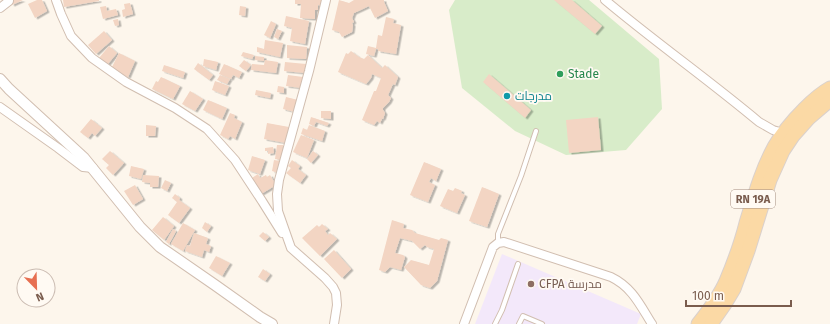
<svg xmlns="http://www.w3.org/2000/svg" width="830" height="324" font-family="'Fira Sans',Cairo,sans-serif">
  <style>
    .education { fill: #f3e8fa }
    .green { fill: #d8ecc9 }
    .building { fill: #f3d5c3; filter: url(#shadow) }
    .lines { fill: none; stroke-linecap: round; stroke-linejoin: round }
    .service-casing { stroke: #d1beb0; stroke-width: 6 }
    .minor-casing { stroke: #d1beb0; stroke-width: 10 }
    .tertiary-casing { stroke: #d1beb0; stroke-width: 12 }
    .primary-casing { stroke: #dad1cd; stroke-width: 15 }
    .service { stroke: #fff; stroke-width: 4 }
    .minor { stroke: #fff; stroke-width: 8 }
    .tertiary { stroke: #fff; stroke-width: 10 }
    .primary { stroke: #fbd9a5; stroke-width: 13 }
    .leisure-dot { fill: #2e9e5b; stroke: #fffaf3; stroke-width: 1.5 }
    .culture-dot { fill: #0f9aa8; stroke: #fffaf3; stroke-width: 1.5 }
    .education-dot { fill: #8d6e63; stroke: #fffaf3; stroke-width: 1.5 }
    .labels { text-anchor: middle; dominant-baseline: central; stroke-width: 3.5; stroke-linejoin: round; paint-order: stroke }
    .shield { fill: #fffaf3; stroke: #a28b7f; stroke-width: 1 }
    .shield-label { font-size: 11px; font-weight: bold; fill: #7a5c4d }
    .leisure-label { font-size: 12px; fill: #27864d; stroke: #fffaf3; text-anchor: start }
    .culture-label { font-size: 12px; fill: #0d838f; stroke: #fffaf3; text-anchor: start }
    .education-label { font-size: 12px; fill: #785e54; stroke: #fffaf3; text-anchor: start }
  </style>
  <defs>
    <filter id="shadow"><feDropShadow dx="2.5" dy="1.5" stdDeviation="0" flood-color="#0004"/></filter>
  </defs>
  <rect width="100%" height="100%" fill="#fdf6ec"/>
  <polygon class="education" points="502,254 641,314 637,324 475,324"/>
  <polygon class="green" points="455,0 589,0 659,59 662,109 626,150 566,155 515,131 462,88 449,10"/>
  <g class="building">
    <polygon points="10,0 23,0 12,5"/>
    <polygon points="37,0 42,0 47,11 35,18 28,4"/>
    <polygon points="63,0 99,0 99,1 64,7"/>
    <polygon points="295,0 323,0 323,6 318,5 318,10 315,10 315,19 300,18 301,4 295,4"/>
    <polygon points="339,0 349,3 354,0 384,0 384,2 388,11 375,18 369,6 354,13 352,18 354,22 352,23 353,25 352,32 342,37 339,32 332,30"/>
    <polygon points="554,0 572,0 602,26 595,34"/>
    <polygon points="130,3 133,14 123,17 122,10 125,9 124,4"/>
    <polygon points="106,6 107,11 116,9 118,15 103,19 100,7"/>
    <polygon points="240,6 246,7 245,16 239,15"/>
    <polygon points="286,16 309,21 305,44 290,41 292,28 284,26"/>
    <polygon points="386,17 394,19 393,23 401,25 396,54 378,51 378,49 376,49 374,56 366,54 368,46 376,48 378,35 382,36"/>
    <polygon points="118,19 119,25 115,26 113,20"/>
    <polygon points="271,21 276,24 270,38 264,35"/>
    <polygon points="277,29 282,31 278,39 274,37"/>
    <polygon points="104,31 112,40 96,54 88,45"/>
    <polygon points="265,40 283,43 280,57 257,52 257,47 264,49"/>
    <polygon points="287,45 307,47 306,59 287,58"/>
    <polygon points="109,46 117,53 107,65 99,58"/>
    <polygon points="351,51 359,57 364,59 368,55 382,68 385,65 398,77 395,85 393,84 388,95 391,98 389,102 383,108 383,110 385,113 383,119 380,118 382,119 380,123 377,121 374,125 362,120 374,91 376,91 381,78 372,74 371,78 366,84 338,72 346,53 348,54"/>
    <polygon points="243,52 254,55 252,59 241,56"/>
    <polygon points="119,53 135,61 128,77 111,69"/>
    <polygon points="255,56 264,57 264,61 255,60"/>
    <polygon points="204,59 218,62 216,70 203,66"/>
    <polygon points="244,60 251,65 246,71 239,66"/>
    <polygon points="265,60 278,62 276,73 251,70 252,64 264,65"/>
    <polygon points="285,62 306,64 305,73 284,71"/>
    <polygon points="198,63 213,75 209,80 194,69"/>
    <polygon points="224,64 242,72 239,78 233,75 231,79 219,74"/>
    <polygon points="164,65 185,72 183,78 162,71"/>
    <polygon points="489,74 531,110 525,118 483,82"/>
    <polygon points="220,75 230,79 227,84 217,80"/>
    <polygon points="288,75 303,77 301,88 286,86"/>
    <polygon points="161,77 180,86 173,99 152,89 156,81 158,82"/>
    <polygon points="215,81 229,86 225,95 212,90"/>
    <polygon points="278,86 284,87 284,93 277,92"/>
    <polygon points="256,90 271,93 270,98 255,95"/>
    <polygon points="190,91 203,99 195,111 182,104"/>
    <polygon points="286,97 298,100 295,112 283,109"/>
    <polygon points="208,100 227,108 222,119 203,110"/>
    <polygon points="321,111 331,111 331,119 321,118"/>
    <polygon points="230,113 235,115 234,118 242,122 235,139 230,136 228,139 220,135"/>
    <polygon points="311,117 329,123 327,126 316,122 314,126 309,124"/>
    <polygon points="598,117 601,150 569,153 566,120"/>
    <polygon points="91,119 102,128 95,136 92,133 88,138 80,132"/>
    <polygon points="267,123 289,127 286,143 264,139"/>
    <polygon points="146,125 156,126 155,136 146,136"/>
    <polygon points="309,125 325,131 322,141 301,134 303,128 307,130"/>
    <polygon points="301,135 314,140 307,158 293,152"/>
    <polygon points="277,145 283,145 281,160 275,159"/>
    <polygon points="273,147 274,153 268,154 268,151 265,151 265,148"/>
    <polygon points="110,151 124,163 113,175 106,168 109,165 102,159"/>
    <polygon points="313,151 318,155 311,163 307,159"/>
    <polygon points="252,156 265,160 260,174 248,170"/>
    <polygon points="274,160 280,161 278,173 272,171"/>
    <polygon points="292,160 300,166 298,169 306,175 300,183 286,173 291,168 288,166"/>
    <polygon points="424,162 441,169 436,181 431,178 429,182 435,185 428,202 410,195"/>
    <polygon points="131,166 144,169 141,179 129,176"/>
    <polygon points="258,174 260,178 266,175 267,177 270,175 276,185 261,194 252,178"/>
    <polygon points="143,175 159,176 158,187 150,187 150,183 142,182"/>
    <polygon points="165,180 171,183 167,191 161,188"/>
    <polygon points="135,185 143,199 133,205 124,191"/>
    <polygon points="482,187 499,194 487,227 469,221"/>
    <polygon points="455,188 462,191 461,193 465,195 457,213 440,206 448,189 453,191"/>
    <polygon points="175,194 180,198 179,200 190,208 179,223 168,215 177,202 172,198"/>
    <polygon points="163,217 174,226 164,240 152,230"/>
    <polygon points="392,220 404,224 403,228 412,230 415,233 439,240 441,238 448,240 437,281 430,288 421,285 404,267 411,260 429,265 434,249 427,247 425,245 420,249 412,241 400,238 395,253 403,255 405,257 401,270 390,267 385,272 379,270"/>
    <polygon points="205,222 211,226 207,232 202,228"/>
    <polygon points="183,223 195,230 183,251 171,244"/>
    <polygon points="322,224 328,229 325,231 328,235 330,233 337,239 320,256 302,238 317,225 319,227"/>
    <polygon points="173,229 176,231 169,244 166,242"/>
    <polygon points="263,232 269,237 265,241 259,236"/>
    <polygon points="194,233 208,238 206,244 211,246 209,252 204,250 202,257 185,251 187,245 190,246"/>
    <polygon points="334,250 351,269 342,278 324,259"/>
    <polygon points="216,256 230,263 222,276 209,268"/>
    <polygon points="263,269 270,274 265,281 258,277"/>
  </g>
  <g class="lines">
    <defs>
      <g id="service">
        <polyline points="498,243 498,234 521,176 536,131"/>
        <polyline points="495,324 502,310 518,264"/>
        <polyline points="519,324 523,316 542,324"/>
      </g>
      <g id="minor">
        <polyline points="56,0 61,14 71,36 92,58 126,82 175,108 207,129 235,160 262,201 282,233"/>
        <polyline points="326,0 309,71 279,180 277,194 278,211 291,248 325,278 333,287 336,293 337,305 334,324"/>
        <path d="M 605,0 C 655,42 709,80 759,122 L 773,130 L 783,133"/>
        <polyline points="0,8 9,1 9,0"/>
        <polyline points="0,107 58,148 83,167 93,168"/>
        <path d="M 464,324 L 493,247 L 498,243 L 504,242 L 611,277 C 632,287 640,305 652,324"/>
      </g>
      <polyline id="tertiary" points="0,79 9,89 84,158 140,227 160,247 215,285 260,317 272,324"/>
      <g id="primary">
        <path d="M 698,324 C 709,310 719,297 726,281 C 734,262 741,243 746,223 C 754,197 761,171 774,147 C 782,133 793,120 804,109 C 812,101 821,93 830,88"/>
        <polyline points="711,324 725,304 734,289 748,251 770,180 783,151 793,136 809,118 830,100"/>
      </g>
    </defs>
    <use href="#service" class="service-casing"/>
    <use href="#minor" class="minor-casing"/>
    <use href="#tertiary" class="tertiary-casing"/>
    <use href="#primary" class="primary-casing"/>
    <use href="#service" class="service"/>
    <use href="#minor" class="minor"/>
    <use href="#tertiary" class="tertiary"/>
    <use href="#primary" class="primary"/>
  </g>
  <circle class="leisure-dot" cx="560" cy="74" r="4"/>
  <circle class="culture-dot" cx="507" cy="96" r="4"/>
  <circle class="education-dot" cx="531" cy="284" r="4"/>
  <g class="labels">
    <rect class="shield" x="731" y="190" width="44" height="18" rx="3"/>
    <g class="shield-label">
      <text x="753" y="199">RN 19A</text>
    </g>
    <g class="leisure-label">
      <text x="568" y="74">Stade</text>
    </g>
    <g class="culture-label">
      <text x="515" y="96">مدرجات</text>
    </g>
    <g class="education-label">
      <text x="539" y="284">CFPA مدرسة</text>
    </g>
  </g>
  <g transform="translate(36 288) rotate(157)"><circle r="19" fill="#fffaf3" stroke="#cabbb1"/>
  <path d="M0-3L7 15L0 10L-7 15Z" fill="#e76f51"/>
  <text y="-6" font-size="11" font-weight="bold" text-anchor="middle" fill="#7a5c4d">N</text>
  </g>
  <path d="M686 300v6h105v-6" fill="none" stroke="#7a5c4d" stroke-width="2"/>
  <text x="692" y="300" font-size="12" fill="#7a5c4d" stroke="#fffaf3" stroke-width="3" paint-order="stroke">100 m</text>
</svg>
